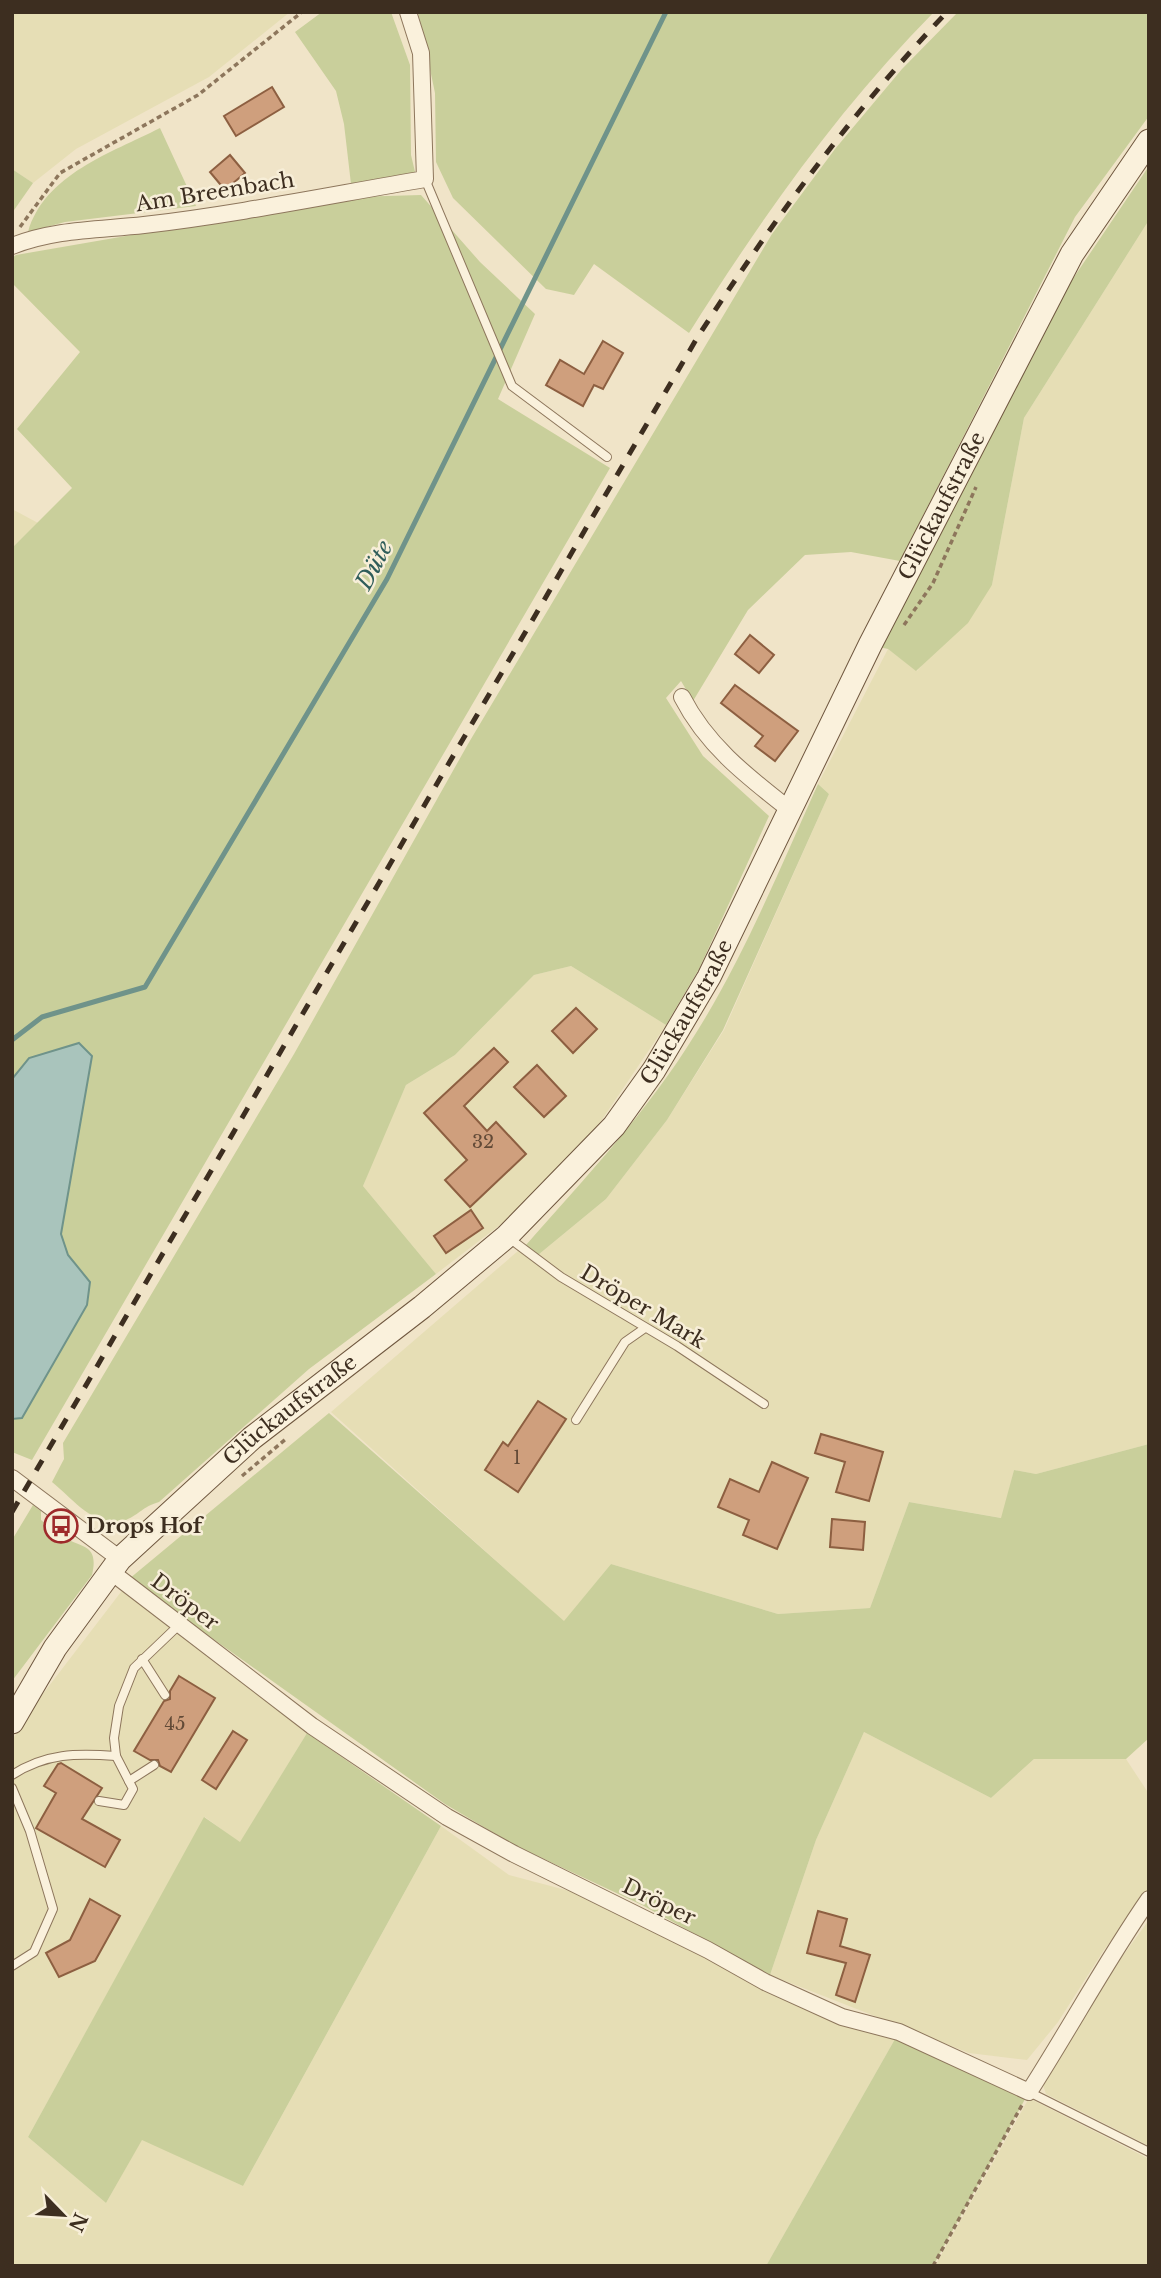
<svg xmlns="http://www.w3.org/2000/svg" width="1161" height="2278" font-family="'Libre Baskerville',serif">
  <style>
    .farmland { fill: #e6deb5 }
    .green { fill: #c9cf9b }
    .water { fill: #a9c4bc; stroke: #6f938a; stroke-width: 2 }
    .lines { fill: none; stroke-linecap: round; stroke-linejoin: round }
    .stream { stroke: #6f938a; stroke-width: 5 }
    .building { fill: #cf9f7d; stroke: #8d5f41; stroke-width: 2 }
    .lane-casing { stroke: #8d765c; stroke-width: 10 }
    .street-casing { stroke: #8d765c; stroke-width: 18 }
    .secondary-casing { stroke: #6f573f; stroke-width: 25 }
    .path { stroke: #8d765c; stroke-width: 3.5; stroke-dasharray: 5 3.5; stroke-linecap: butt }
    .lane { stroke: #faf1dc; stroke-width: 8 }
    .street { stroke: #faf1dc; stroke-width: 16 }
    .secondary { stroke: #faf1dc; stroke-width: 23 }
    .rail { stroke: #3d2e20; stroke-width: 5; stroke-dasharray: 12 12; stroke-linecap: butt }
    .labels { text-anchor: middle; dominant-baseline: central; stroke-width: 5; stroke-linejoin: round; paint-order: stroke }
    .number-label { font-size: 18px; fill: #624a37 }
    .street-label { font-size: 21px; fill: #3d2e20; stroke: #f7eed8 }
    .poi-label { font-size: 21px; font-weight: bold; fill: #3d2e20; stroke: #f7eed8; text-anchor: start }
    .water-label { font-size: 23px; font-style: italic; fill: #2f5d5a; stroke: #f7eed8 }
  </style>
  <rect width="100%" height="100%" fill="#f0e4c8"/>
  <g class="farmland">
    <polygon points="12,12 290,12 209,77 76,149 33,183 12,169"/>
    <polygon points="1149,220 1149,1444 1036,1474 1014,1470 1002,1518 909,1502 870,1608 778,1614 611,1564 564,1622 331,1412 518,1251 538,1255 606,1199 667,1120 724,1030 829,794 818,784 888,649 917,671 992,585 1024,418"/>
    <polygon points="12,509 38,523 12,548"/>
    <polygon points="571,966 666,1025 599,1124 518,1211 436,1274 363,1186 379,1145 406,1085 455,1055 534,975"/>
    <polygon points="124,1588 307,1733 240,1843 205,1817 28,2137 106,2203 142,2139 243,2186 441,1826 509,1875 615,1903 707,1956 899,2032 766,2266 12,2266 12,1740 39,1699"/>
    <polygon points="864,1732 991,1798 1034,1759 1126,1759 1149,1794 1149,1889 1104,1950 1058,2022 1027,2060 969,2053 770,1975 816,1840"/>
    <polygon points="1149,1920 1149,2146 1046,2094 1042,2082 1108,1976"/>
    <polygon points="1029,2098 1149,2159 1149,2266 935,2266"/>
  </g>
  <g class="green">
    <polygon points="322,12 391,12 410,65 411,155 416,176 351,184 344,124 336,91 295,32"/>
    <path d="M 418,12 L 934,12 C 838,109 761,219 689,333 L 594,264 L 574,295 L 546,289 L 453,198 L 436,162 L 435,93 Z"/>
    <path d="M 958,12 L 1149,12 L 1149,116 L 1075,217 L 900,561 L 851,552 L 805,555 L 748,610 L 693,701 L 681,681 L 666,698 L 703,756 L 769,816 L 699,969 L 666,1025 L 571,966 L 534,975 L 455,1055 L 406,1085 L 363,1186 L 436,1274 L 309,1369 L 159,1502 C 142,1507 140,1514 126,1520 C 98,1532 72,1498 52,1482 L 64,1459 L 63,1443 L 294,1054 L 468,744 L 772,234 L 835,149 L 902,69 Z"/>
    <path d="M 160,128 L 196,206 L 65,222 L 28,232 C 45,174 111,153 160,128 Z"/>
    <polygon points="1149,166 1149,220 1024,418 992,585 968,623 916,671 888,649 870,645 1070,283"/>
    <polygon points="12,169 33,183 12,213"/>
    <polygon points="421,195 480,262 535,314 498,399 610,468 32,1460 12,1452 12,548 72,488 17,429 80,352 12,283 12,258 16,255 352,197"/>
    <path d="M 818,784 L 829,794 L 723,1030 L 667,1120 L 606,1199 L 538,1255 L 526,1245 C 586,1177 649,1110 696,1033 C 745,955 780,868 818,784 Z"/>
    <polygon points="329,1413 564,1621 611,1564 778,1614 870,1608 909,1502 1001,1518 1014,1470 1036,1474 1149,1444 1149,1738 1126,1759 1034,1759 991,1798 864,1732 816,1840 770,1975 642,1905 514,1845 445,1804 129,1579"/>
    <path d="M 33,1505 L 41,1511 L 41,1520 C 49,1526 56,1534 65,1538 C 83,1548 99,1545 92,1575 L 12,1681 L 12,1540 Z"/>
    <polygon points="307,1733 441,1826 243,2186 142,2140 106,2203 28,2137 204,1817 240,1842"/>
    <polygon points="899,2032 1029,2092 933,2266 766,2266"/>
  </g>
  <polygon class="water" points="79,1043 92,1056 61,1234 68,1255 90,1282 87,1305 22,1418 12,1419 12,1079 29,1058"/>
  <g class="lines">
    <polyline class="stream" points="12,1040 42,1017 145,987 387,579 666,12"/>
  </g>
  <g class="building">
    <polygon points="272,87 284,107 236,136 224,116"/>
    <polygon points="230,155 245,173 225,190 210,172"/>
    <polygon points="603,341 623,353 603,389 594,385 583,406 546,385 560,360 584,374"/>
    <polygon points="750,635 774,655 759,673 735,654"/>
    <polygon points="735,685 798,731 775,761 755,746 763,736 721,703"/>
    <polygon points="576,1008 597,1029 573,1053 552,1031"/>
    <polygon points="494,1048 508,1062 464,1106 487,1131 496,1122 526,1154 470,1207 445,1180 467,1160 424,1113"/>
    <polygon points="537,1065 566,1096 544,1117 514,1087"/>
    <polygon points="471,1210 483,1228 446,1253 434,1236"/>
    <polygon points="538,1401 566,1419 518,1492 485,1470 503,1442 508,1446"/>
    <polygon points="821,1434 883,1452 869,1501 836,1492 845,1462 815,1453"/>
    <polygon points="772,1462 808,1478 777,1549 743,1535 749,1520 718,1507 730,1479 759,1492"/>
    <polygon points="832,1519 865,1522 863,1550 830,1547"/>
    <polygon points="179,1676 215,1698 171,1772 160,1766 158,1760 150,1760 134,1751 164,1701 170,1699 170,1691"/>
    <polygon points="233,1731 247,1740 216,1789 202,1780"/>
    <polygon points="61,1763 102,1788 82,1819 120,1840 105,1867 36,1828 56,1793 44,1786 58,1764"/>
    <polygon points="90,1899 120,1916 95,1961 59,1977 46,1953 70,1940"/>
    <polygon points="818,1911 847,1919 840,1946 870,1955 855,2002 836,1995 846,1963 807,1953"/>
  </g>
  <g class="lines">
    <defs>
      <g id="lane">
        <polyline points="425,179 512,386 607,457"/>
        <polyline points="509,1238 561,1277 677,1346 764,1404"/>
        <polyline points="576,1420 625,1342 645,1328"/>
        <polyline points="142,1659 165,1695"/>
        <path d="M 12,1775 C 46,1753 77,1753 116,1756"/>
        <polyline points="129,1781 154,1765"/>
        <polyline points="12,1788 30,1831 53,1909 34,1952 12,1966"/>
        <polyline points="99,1801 124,1805 133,1789 116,1756 114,1738 119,1706 134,1668 180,1624"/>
        <polyline points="1029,2092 1149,2152"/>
      </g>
      <g id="street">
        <path d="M 12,246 C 55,229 99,230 144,225 C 238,214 331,195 425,179 L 421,53 L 408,12"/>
        <path d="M 682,697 C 707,746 748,777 790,810"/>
        <polyline points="12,1478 120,1559"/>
        <path d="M 110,1571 L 312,1726 L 447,1817 L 514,1854 L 708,1950 L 765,1982 L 842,2017 L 899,2032 L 1029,2092 C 1070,2028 1106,1961 1149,1899"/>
      </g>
      <g id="secondary">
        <path id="s1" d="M 12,1722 L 55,1648 L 120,1559 L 252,1438 L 422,1307 L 507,1236 L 614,1126 L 654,1070 L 709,977 L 870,645 L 1072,254 L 1149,141"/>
      </g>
    </defs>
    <use href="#lane" class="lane-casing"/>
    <use href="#street" class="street-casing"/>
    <use href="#secondary" class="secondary-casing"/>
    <g class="path">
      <polyline points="20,227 60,173 198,95 302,12"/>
      <polyline points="904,625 933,583 976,487"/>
      <polyline points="242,1476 287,1438"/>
      <polyline points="933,2266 1022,2105"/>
    </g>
    <use href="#lane" class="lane"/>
    <use href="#street" class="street"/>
    <use href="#secondary" class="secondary"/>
    <path class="rail" d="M 12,1512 L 697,338 C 772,222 851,113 947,12"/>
  </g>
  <defs>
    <symbol id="bus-ring" viewBox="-11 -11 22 22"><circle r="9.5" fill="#f7eed8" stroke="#9e2a2b" stroke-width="1.5"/><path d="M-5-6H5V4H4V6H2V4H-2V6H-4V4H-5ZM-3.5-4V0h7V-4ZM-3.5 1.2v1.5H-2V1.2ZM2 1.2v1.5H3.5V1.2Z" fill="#9e2a2b"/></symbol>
  </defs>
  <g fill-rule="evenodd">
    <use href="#bus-ring" x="42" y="1507" width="38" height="38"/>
  </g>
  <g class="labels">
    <g class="number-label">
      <text x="483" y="1142">32</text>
      <text x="517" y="1458">1</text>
      <text x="175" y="1724">45</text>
    </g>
    <g class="street-label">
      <text transform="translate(215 192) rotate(-9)">Am Breenbach</text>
      <text stroke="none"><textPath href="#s1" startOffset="1556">Glückaufstraße</textPath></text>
      <text stroke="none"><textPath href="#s1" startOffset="989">Glückaufstraße</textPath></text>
      <text transform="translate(643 1307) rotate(31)">Dröper Mark</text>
      <text stroke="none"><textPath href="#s1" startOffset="422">Glückaufstraße</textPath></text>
      <text transform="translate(185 1602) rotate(37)">Dröper</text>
      <text transform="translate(659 1902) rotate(26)">Dröper</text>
    </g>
    <g class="poi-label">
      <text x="86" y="1526">Drops Hof</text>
    </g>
    <g class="water-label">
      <text transform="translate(374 565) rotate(-62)">Düte</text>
    </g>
  </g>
  <rect width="1161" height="2278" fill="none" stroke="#3d2e20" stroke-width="28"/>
  <g transform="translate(63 2215) rotate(115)" stroke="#f7eed8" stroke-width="5" paint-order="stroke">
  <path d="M0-5L12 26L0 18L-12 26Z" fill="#3d2e20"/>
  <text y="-10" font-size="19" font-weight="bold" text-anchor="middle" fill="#3d2e20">N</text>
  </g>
</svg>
